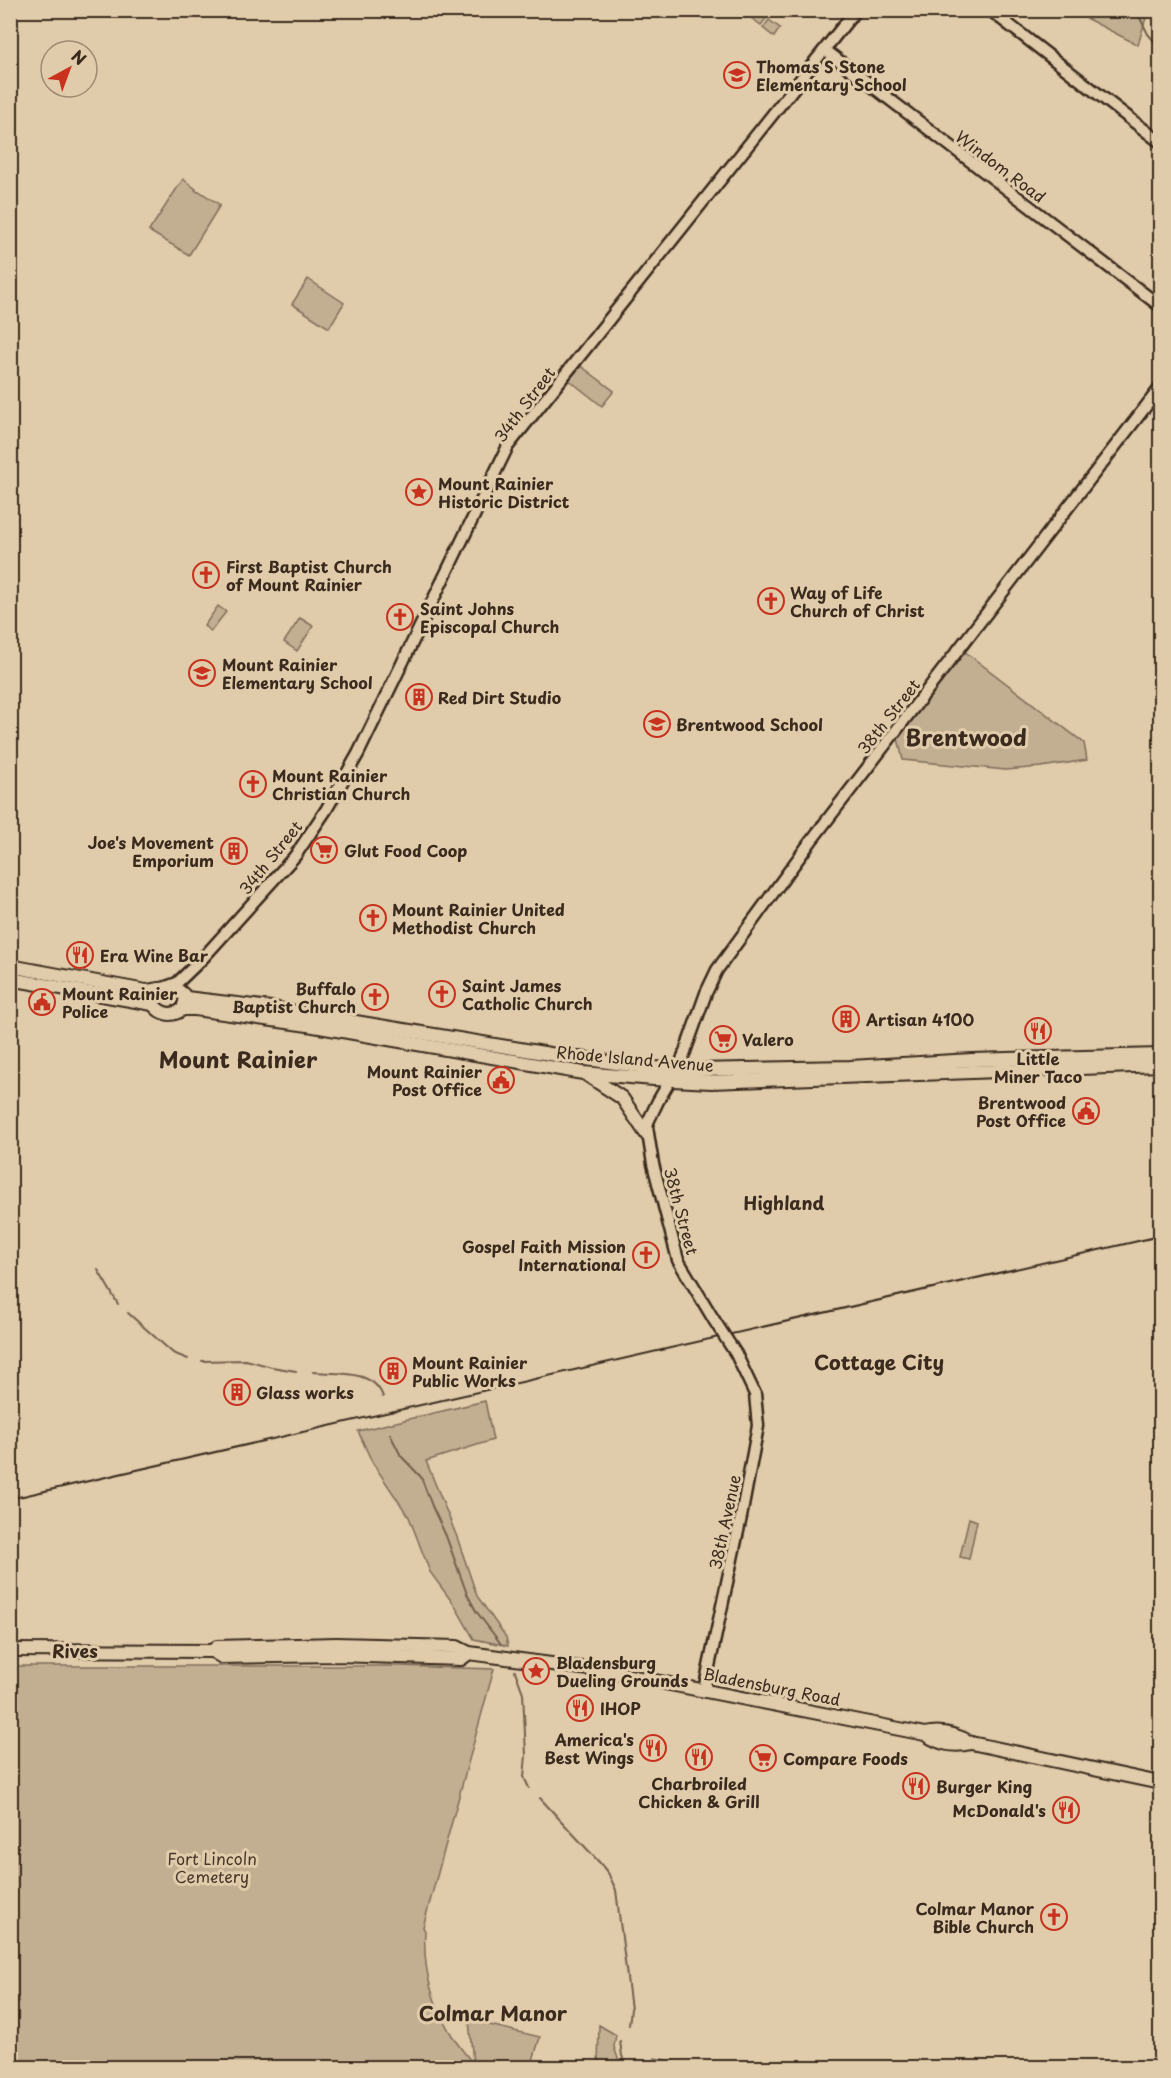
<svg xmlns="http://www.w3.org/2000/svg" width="1171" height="2078" font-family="'Playpen Sans',sans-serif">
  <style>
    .green { fill: #c2ae91; stroke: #7e6c58; stroke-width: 1.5 }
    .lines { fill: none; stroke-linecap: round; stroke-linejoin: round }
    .stream { stroke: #73614d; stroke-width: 2 }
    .secondary-casing { stroke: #3b2a1e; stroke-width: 15 }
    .primary-casing { stroke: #3b2a1e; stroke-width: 16 }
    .secondary { stroke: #e0cbaa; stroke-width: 10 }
    .primary { stroke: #e0cbaa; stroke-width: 12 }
    .rail { stroke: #3b2a1e; stroke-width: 2 }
    .secondary-bridge-casing { stroke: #3b2a1e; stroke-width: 15; stroke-linecap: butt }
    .secondary-bridge { stroke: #e0cbaa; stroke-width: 10 }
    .labels { text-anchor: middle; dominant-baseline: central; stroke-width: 6; stroke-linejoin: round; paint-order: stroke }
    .poi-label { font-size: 16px; font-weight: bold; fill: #3b2a1e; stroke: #e0cbaa; text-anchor: start }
    .street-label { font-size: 16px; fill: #3b2a1e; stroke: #e0cbaa }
    .park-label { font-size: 16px; fill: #48372a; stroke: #e0cbaa }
    .neighbourhood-label { font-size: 18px; font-weight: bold; fill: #3b2a1e; stroke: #e0cbaa }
    .quarter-label { font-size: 20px; font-weight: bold; fill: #3b2a1e; stroke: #e0cbaa }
    .district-label { font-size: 22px; font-weight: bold; fill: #3b2a1e; stroke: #e0cbaa }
  </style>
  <rect width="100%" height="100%" fill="#e0cbaa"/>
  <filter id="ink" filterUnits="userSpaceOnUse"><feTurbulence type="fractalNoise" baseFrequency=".0167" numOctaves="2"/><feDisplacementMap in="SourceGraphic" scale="12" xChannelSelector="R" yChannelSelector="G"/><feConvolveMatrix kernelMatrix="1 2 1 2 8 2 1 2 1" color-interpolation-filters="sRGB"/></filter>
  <g filter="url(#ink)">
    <g class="green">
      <polygon points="750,11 750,10 772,11 761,25 747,15"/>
      <polygon points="1072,11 1148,11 1138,45"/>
      <polygon points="769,20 780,28 774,37 763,28"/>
      <polygon points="183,179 196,189 195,190 198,192 199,191 220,205 189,255 149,231"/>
      <polygon points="308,279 344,303 329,328 292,304"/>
      <polygon points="581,366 614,391 602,406 569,380"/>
      <polygon points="218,606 226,612 211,631 204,626"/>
      <polygon points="300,618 313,626 297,651 284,642"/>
      <polygon points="960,648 1084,743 1087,760 1041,767 1006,770 903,760 896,730"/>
      <polygon points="485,1401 493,1440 426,1461 457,1537 477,1596 506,1637 508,1646 474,1639 455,1606 430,1572 409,1517 372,1462 358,1431"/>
      <polygon points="969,1518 977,1521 969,1559 960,1557"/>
      <path d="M 11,1666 L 398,1666 L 494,1669 L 423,1927 L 425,1931 C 422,1981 439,2025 473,2063 L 469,2020 L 540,2037 L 531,2067 L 11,2067 Z"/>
      <polygon points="599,2025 616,2035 614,2047 621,2067 598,2067"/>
      <polygon points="655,2058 699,2066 698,2067 656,2067"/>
    </g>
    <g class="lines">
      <g class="stream">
        <polyline points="1136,10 1148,34 1160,48"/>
        <polyline points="98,1270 118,1304"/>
        <polyline points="128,1313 173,1353 188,1359"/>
        <polyline points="202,1361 246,1360 272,1367 296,1371"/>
        <path d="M 313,1372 C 337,1374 374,1369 383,1397"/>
        <polyline points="390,1434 401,1456 421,1477 432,1506 446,1536 467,1594 476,1611 501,1644"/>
        <polyline points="515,1671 523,1693 526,1755 524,1777 529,1788"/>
        <polyline points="540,1798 599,1862 608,1873 616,1890 631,2009 629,2025"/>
        <polyline points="620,2041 622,2056 628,2068"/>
      </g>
      <defs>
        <g id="secondary">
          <polyline points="990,10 1160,142"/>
          <polyline points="825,50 1160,306"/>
          <polyline points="166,987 177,983 202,959 295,856 326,810 358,754 508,446 856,10"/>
          <polyline points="647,1124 658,1101 682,1060 706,993 717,970 811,841 1160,388"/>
          <polyline points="647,1127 653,1164 678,1260 714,1320"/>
          <polyline points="704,1690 741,1517 758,1426 755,1394 736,1354"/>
        </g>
        <g id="primary">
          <path d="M 10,966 L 146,991 C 161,989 177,983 186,998 L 183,1009 C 172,1017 161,1015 153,1004 L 154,994 L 158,989"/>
          <polyline points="10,979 153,1004"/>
          <polyline points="186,998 271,1008 556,1055 654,1068 696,1070 850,1067 972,1060 1160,1055"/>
          <polyline points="183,1009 195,1009 308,1025 583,1073 654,1079 711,1082 1160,1065"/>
          <polyline points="587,1075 622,1098 647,1135"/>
          <polyline points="10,1650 212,1651 222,1657 336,1655 461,1659 469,1653"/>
          <path d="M 212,1651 L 217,1647 L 336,1644 L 457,1647 L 469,1653 L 604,1671 L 925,1734 C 940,1744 953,1747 971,1743"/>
          <path d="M 925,1734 C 942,1730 956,1734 971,1743 L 1160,1783"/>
        </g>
      </defs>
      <use href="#secondary" class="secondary-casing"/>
      <use href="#primary" class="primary-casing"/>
      <use href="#secondary" class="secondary"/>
      <use href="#primary" class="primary"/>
      <polyline class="rail" points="10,1499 1160,1236"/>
      <defs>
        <polyline id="secondary-bridge" points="714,1320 736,1354"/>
      </defs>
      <use href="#secondary-bridge" class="secondary-bridge-casing"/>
      <use href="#secondary-bridge" class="secondary-bridge"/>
    </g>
  </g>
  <defs>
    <symbol id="school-ring" viewBox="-11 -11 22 22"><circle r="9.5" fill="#e0cbaa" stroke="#c8321e" stroke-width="1.5"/><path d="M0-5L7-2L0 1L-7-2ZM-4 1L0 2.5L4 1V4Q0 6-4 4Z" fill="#c8321e"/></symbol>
    <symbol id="sight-ring" viewBox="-11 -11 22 22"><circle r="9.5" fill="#e0cbaa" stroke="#c8321e" stroke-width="1.5"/><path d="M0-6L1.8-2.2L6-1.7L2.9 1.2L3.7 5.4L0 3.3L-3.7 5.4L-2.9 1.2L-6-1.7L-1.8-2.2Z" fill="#c8321e"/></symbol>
    <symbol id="church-ring" viewBox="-11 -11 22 22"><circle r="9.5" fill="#e0cbaa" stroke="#c8321e" stroke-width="1.5"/><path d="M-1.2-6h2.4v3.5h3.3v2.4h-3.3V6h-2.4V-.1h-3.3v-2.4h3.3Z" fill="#c8321e"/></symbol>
    <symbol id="building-ring" viewBox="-11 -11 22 22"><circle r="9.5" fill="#e0cbaa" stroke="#c8321e" stroke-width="1.5"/><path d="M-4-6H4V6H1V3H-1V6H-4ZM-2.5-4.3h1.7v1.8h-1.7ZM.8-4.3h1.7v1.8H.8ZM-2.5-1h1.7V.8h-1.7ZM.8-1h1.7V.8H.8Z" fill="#c8321e"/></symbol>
    <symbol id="supermarket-ring" viewBox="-11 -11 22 22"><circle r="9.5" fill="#e0cbaa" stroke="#c8321e" stroke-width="1.5"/><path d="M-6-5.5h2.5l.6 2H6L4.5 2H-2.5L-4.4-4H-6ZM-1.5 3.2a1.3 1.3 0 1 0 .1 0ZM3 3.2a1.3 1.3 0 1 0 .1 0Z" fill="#c8321e"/></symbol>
    <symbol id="restaurant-ring" viewBox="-11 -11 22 22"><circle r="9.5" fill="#e0cbaa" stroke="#c8321e" stroke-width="1.5"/><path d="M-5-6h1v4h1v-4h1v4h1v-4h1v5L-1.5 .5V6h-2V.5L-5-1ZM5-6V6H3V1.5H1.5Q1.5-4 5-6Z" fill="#c8321e"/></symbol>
    <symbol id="civic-ring" viewBox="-11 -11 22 22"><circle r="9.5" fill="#e0cbaa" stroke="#c8321e" stroke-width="1.5"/><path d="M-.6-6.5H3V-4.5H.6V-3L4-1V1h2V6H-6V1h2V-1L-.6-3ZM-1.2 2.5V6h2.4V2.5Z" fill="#c8321e"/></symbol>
  </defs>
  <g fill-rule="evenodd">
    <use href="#school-ring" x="722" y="60" width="30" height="30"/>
    <use href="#sight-ring" x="404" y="477" width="30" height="30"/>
    <use href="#church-ring" x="191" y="560" width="30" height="30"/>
    <use href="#church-ring" x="756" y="586" width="30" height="30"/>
    <use href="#church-ring" x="385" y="602" width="30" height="30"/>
    <use href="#school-ring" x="187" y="658" width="30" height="30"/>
    <use href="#building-ring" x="404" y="682" width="30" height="30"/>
    <use href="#school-ring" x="642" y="709" width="30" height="30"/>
    <use href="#church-ring" x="238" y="769" width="30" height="30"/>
    <use href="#supermarket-ring" x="309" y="835" width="30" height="30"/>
    <use href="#building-ring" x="219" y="836" width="30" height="30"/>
    <use href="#church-ring" x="358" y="903" width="30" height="30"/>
    <use href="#restaurant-ring" x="65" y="940" width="30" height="30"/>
    <use href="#church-ring" x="427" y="979" width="30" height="30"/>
    <use href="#church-ring" x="360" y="982" width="30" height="30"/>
    <use href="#civic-ring" x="27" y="987" width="30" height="30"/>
    <use href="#building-ring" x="831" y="1004" width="30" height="30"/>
    <use href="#restaurant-ring" x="1023" y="1016" width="30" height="30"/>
    <use href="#supermarket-ring" x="708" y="1024" width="30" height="30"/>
    <use href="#civic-ring" x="486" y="1065" width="30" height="30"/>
    <use href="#civic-ring" x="1071" y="1096" width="30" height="30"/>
    <use href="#church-ring" x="631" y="1240" width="30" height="30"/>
    <use href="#building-ring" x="378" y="1356" width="30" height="30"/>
    <use href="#building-ring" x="222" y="1377" width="30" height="30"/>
    <use href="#sight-ring" x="521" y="1656" width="30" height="30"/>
    <use href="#restaurant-ring" x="565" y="1693" width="30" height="30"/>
    <use href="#restaurant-ring" x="638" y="1733" width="30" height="30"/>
    <use href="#restaurant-ring" x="684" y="1742" width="30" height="30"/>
    <use href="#supermarket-ring" x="748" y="1743" width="30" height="30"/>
    <use href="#restaurant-ring" x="901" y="1771" width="30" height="30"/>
    <use href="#restaurant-ring" x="1051" y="1795" width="30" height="30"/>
    <use href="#church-ring" x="1039" y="1902" width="30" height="30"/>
  </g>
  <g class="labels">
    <g class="poi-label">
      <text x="756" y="66">Thomas S Stone<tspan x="756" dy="18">Elementary School</tspan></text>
      <text x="438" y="483">Mount Rainier<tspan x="438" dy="18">Historic District</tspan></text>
      <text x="226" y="566">First Baptist Church<tspan x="226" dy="18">of Mount Rainier</tspan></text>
      <text x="790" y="592">Way of Life<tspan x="790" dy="18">Church of Christ</tspan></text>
      <text x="420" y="608">Saint Johns<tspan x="420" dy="18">Episcopal Church</tspan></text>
      <text x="222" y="664">Mount Rainier<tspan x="222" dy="18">Elementary School</tspan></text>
      <text x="438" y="697">Red Dirt Studio</text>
      <text x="676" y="724">Brentwood School</text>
      <text x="272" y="775">Mount Rainier<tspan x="272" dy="18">Christian Church</tspan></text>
      <text x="214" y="842" text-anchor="end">Joe's Movement<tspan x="214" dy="18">Emporium</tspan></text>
      <text x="344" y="850">Glut Food Coop</text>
      <text x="392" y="909">Mount Rainier United<tspan x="392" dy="18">Methodist Church</tspan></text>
      <text x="100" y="955">Era Wine Bar</text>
      <text x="462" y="985">Saint James<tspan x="462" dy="18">Catholic Church</tspan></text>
      <text x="356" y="988" text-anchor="end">Buffalo<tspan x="356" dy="18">Baptist Church</tspan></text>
      <text x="62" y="993">Mount Rainier<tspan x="62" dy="18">Police</tspan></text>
      <text x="866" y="1019">Artisan 4100</text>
      <text x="742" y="1039">Valero</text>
      <text x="1038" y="1058" text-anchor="middle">Little<tspan x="1038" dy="18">Miner Taco</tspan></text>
      <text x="482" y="1071" text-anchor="end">Mount Rainier<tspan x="482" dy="18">Post Office</tspan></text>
      <text x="1066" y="1102" text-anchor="end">Brentwood<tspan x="1066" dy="18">Post Office</tspan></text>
      <text x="626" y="1246" text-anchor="end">Gospel Faith Mission<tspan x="626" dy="18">International</tspan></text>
      <text x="412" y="1362">Mount Rainier<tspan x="412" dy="18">Public Works</tspan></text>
      <text x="256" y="1392">Glass works</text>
      <text x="556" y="1662">Bladensburg<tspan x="556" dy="18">Dueling Grounds</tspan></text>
      <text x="600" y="1708">IHOP</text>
      <text x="634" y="1739" text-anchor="end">America's<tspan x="634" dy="18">Best Wings</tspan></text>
      <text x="783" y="1758">Compare Foods</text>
      <text x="699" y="1783" text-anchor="middle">Charbroiled<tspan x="699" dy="18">Chicken &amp; Grill</tspan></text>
      <text x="936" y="1786">Burger King</text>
      <text x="1046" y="1810" text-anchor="end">McDonald's</text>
      <text x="1034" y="1908" text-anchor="end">Colmar Manor<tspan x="1034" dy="18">Bible Church</tspan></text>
    </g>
    <g class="street-label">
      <text transform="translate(1001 166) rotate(37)">Windom Road</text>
      <text transform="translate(524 404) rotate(-53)">34th Street</text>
      <text transform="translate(888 716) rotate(-52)">38th Street</text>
      <text transform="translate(270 857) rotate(-51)">34th Street</text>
      <text transform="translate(635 1058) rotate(5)">Rhode Island Avenue</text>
      <text transform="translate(682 1211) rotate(75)">38th Street</text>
      <text transform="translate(724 1522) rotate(-78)">38th Avenue</text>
      <text transform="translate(772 1686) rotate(11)">Bladensburg Road</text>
    </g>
    <g class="park-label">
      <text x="212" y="1858">Fort Lincoln<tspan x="212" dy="18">Cemetery</tspan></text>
    </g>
    <g class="neighbourhood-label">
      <text x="784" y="1202">Highland</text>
      <text x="75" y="1650">Rives</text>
    </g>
    <g class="quarter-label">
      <text x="879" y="1362">Cottage City</text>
      <text x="493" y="2013">Colmar Manor</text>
    </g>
    <g class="district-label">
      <text x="966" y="736">Brentwood</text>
      <text x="238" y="1058">Mount Rainier</text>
    </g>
  </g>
  <rect width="1171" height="2078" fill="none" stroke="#e0cbaa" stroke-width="36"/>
  <rect x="18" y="18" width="1135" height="2042" fill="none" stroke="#3b2a1e" stroke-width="2" filter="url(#ink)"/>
  <g transform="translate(69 69) rotate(41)"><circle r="28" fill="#e0cbaa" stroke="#9e8b72" stroke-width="1.5"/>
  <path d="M0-4.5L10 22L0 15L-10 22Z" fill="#c8321e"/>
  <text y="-9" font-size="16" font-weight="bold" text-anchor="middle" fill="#3b2a1e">N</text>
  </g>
</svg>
